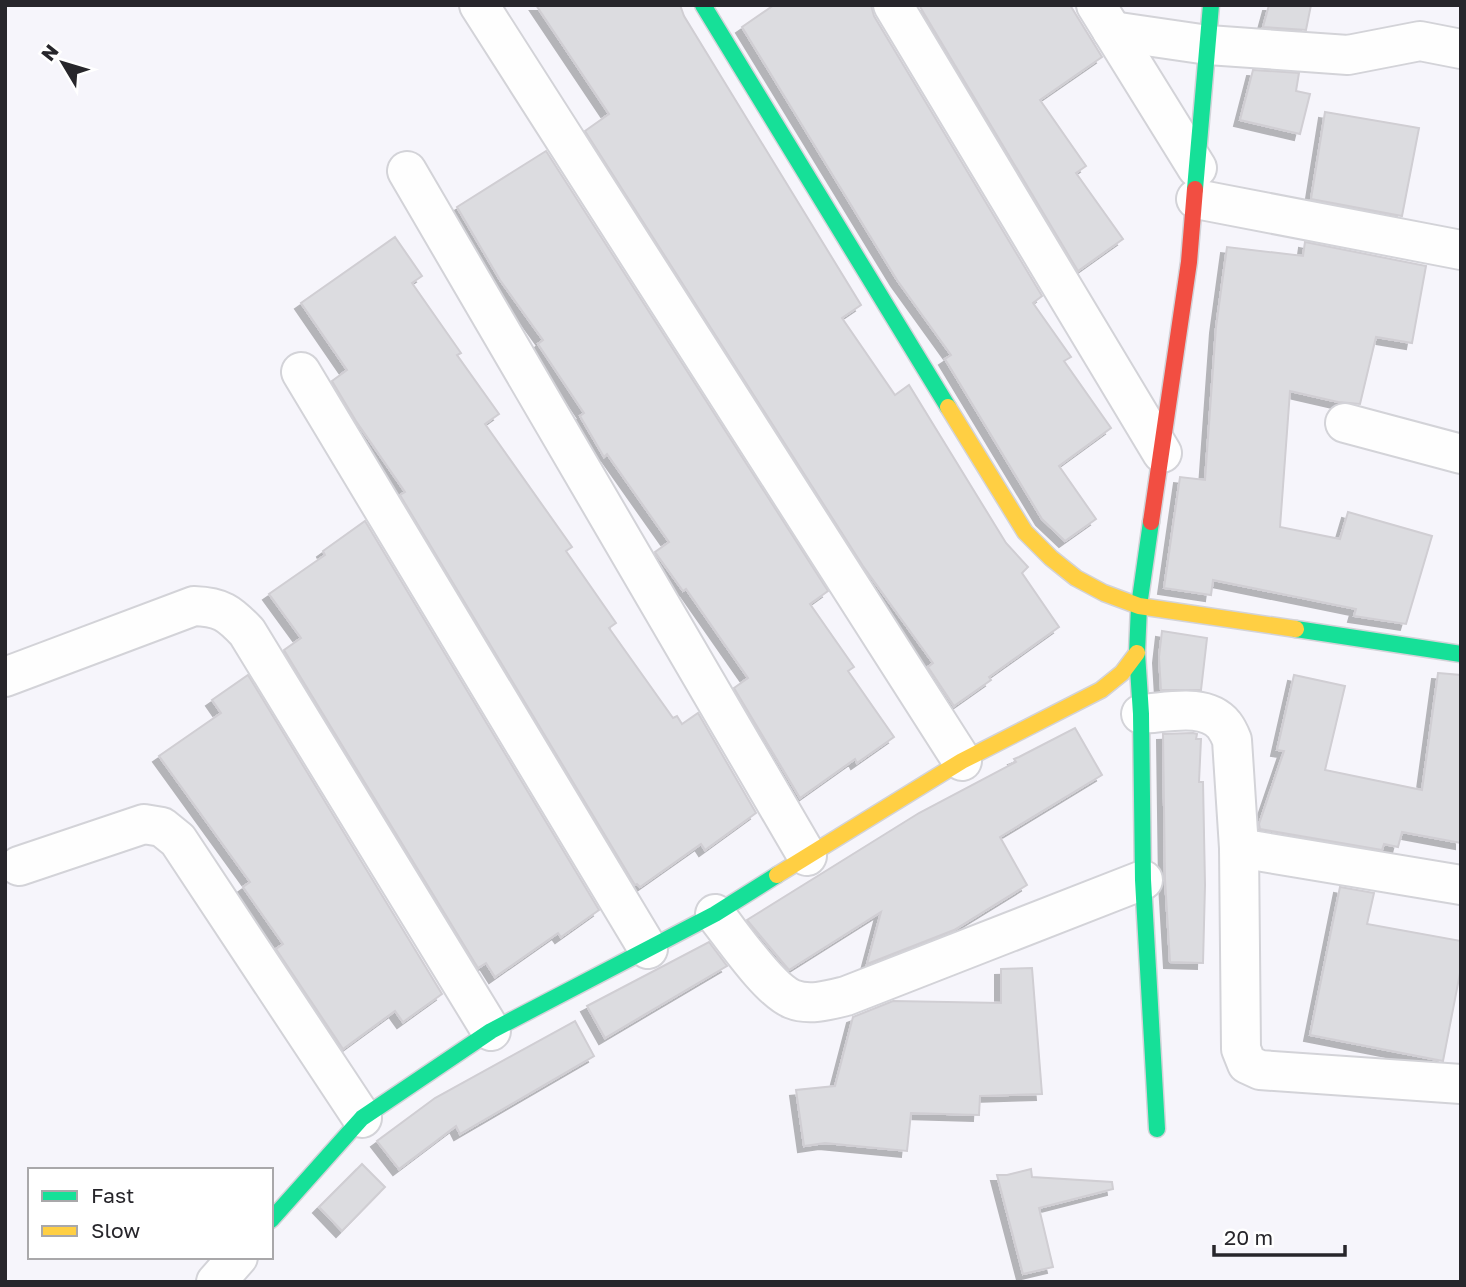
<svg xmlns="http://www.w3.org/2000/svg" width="1466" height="1287" font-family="'Golos Text',sans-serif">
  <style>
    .building { fill: #dcdce0; stroke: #d0ced3; stroke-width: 2; filter: url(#shadow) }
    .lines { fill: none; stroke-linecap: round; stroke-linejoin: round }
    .street-casing { stroke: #d3d3d8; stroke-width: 42 }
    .fast-casing { stroke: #d3d3d8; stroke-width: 19 }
    .slow-casing { stroke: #d3d3d8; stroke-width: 19 }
    .jam-casing { stroke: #d3d3d8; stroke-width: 19 }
    .street { stroke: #fefefe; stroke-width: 38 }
    .fast { stroke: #16e098; stroke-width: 16 }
    .slow { stroke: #ffcf43; stroke-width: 16 }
    .jam { stroke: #f24e42; stroke-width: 16 }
  </style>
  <defs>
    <filter id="shadow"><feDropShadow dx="-6" dy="6" stdDeviation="0" flood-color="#0004"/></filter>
  </defs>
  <rect width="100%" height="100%" fill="#f6f5fb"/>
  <g class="building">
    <polygon points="536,5 680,5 684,16 861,305 842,318 895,395 909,385 1006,543 1028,567 1022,573 1059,627 989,677 991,680 954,706 928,667 933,663 863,566 585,131 609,114"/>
    <polygon points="774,5 871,5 874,16 1042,296 1033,303 1071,357 1064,361 1111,428 1059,466 1096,519 1065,541 1042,519 945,359 951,355 897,280 742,27"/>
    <polygon points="919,5 1070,5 1102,57 1040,100 1086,166 1076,173 1123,239 1078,271"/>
    <polygon points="1269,5 1311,5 1306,30 1263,27"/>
    <polygon points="1253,70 1299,73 1296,91 1310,94 1300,134 1240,120"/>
    <polygon points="1325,112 1419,128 1402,216 1311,199"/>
    <polygon points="546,151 828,591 810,604 854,667 848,671 894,737 857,763 855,759 800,798 734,688 748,678 686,589 683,591 655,552 669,542 607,454 604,457 580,416 584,413 538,344 543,340 500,280 457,207"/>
    <polygon points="395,237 422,276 412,283 461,353 457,355 499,414 485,424 572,547 566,551 616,623 609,628 673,718 677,716 682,724 698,713 756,813 705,850 701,844 640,887 637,884 635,885 400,495 405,492 356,421 332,381 347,370 301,303"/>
    <polygon points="1305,242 1426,266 1412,343 1376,337 1360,404 1338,402 1290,391 1280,527 1340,539 1348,512 1432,536 1406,624 1354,616 1356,609 1213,580 1211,595 1164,588 1180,477 1205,480 1216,327 1227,247 1303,256"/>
    <polygon points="365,521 599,910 561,937 558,933 495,977 486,963 478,968 284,650 301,638 269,594 325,555 323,551"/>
    <polygon points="1162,631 1207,638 1201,690 1161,690 1159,657"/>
    <polygon points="1438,673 1461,675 1461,843 1402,832 1398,847 1384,844 1382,850 1260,829 1259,824 1284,751 1277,750 1294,675 1345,686 1325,770 1422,790"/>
    <polygon points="248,675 442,994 403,1022 395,1011 343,1049 276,949 283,944 243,887 250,882 159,756 221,713 212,700"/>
    <polygon points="1075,728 1102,775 1000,837 1027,885 954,930 867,964 881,912 789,970 747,920 919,813 1016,762 1014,759 1019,757"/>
    <polygon points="1193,733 1197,734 1196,739 1201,739 1199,782 1203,782 1205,885 1203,963 1170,962 1165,879 1163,734"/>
    <polygon points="1340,887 1374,893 1367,924 1461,941 1461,968 1443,1061 1310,1035"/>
    <polygon points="709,942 727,966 605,1038 587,1006"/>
    <polygon points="1032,968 1042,1094 980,1096 979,1115 911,1113 907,1151 825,1143 804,1146 796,1090 835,1086 853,1017 893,1001 1001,1003 1001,969"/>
    <polygon points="575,1021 594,1056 460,1134 456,1126 399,1169 377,1141 435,1098"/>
    <polygon points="362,1164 385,1187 342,1231 319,1207"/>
    <polygon points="1031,1169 1032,1177 1112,1182 1113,1189 1039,1208 1053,1267 1023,1274 997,1175 1007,1175"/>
  </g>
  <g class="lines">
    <defs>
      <g id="street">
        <polyline points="479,5 962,761"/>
        <polyline points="893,5 1162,453"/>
        <polyline points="1096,5 1197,168"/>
        <polyline points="1112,31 1208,45 1348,55 1420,41 1461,49"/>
        <polyline points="407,171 807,856"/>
        <polyline points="1196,199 1461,250"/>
        <polyline points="301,372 648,949"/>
        <polyline points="1345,423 1461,454"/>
        <path d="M 5,677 L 194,606 C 221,607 229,613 247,632 L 491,1031"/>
        <path d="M 1141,714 C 1166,713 1205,702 1224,725 C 1227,729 1230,735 1232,740 L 1239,848 L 1241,1049 L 1247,1064 L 1260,1070 L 1461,1084"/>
        <polyline points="1239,848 1461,885"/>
        <polyline points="19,866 144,824 162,827 178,840 362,1118"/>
        <path d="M 715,914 C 732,935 769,990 792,999 C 809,1006 830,1000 846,996 L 1143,880"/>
        <polyline points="216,1282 238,1257"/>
      </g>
      <g id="fast">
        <polyline points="703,5 948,407"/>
        <polyline points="1195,189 1211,5"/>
        <polyline points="1151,522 1139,606 1137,653 1141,714 1143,880 1157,1129"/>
        <polyline points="1296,629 1461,654"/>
        <polyline points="271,1220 362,1118 491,1031 715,914 777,875"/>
      </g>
      <g id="slow">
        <polyline points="948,407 1025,532 1051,558 1076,578 1104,593 1139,606 1296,629"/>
        <polyline points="777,875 962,761 1101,690 1122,673 1137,653"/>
      </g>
      <polyline id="jam" points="1151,522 1189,262 1195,189"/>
    </defs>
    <use href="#street" class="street-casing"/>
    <use href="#fast" class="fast-casing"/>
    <use href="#slow" class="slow-casing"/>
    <use href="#jam" class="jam-casing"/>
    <use href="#street" class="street"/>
    <use href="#fast" class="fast"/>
    <use href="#slow" class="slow"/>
    <use href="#jam" class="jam"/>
  </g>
  <rect width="1466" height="1287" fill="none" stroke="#27262b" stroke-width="14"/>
  <rect x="28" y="1168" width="245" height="91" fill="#ffffff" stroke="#a9a8aa" stroke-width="2"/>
  <rect x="42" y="1191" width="35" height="10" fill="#16e098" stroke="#a9a8aa" stroke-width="2"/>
  <text x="91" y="1203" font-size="21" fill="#27262b">Fast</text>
  <rect x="42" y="1226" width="35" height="10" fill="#ffcf43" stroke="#a9a8aa" stroke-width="2"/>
  <text x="91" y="1238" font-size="21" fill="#27262b">Slow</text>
  <g transform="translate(63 63) rotate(308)" stroke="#ffffff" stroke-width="5" paint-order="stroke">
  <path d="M0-5L12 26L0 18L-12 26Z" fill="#27262b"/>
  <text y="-10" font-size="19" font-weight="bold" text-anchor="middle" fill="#27262b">N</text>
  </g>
  <path d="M1214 1245v10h131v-10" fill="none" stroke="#27262b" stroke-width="3.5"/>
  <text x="1224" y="1245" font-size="21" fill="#27262b" stroke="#ffffff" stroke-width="5" paint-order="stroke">20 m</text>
</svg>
